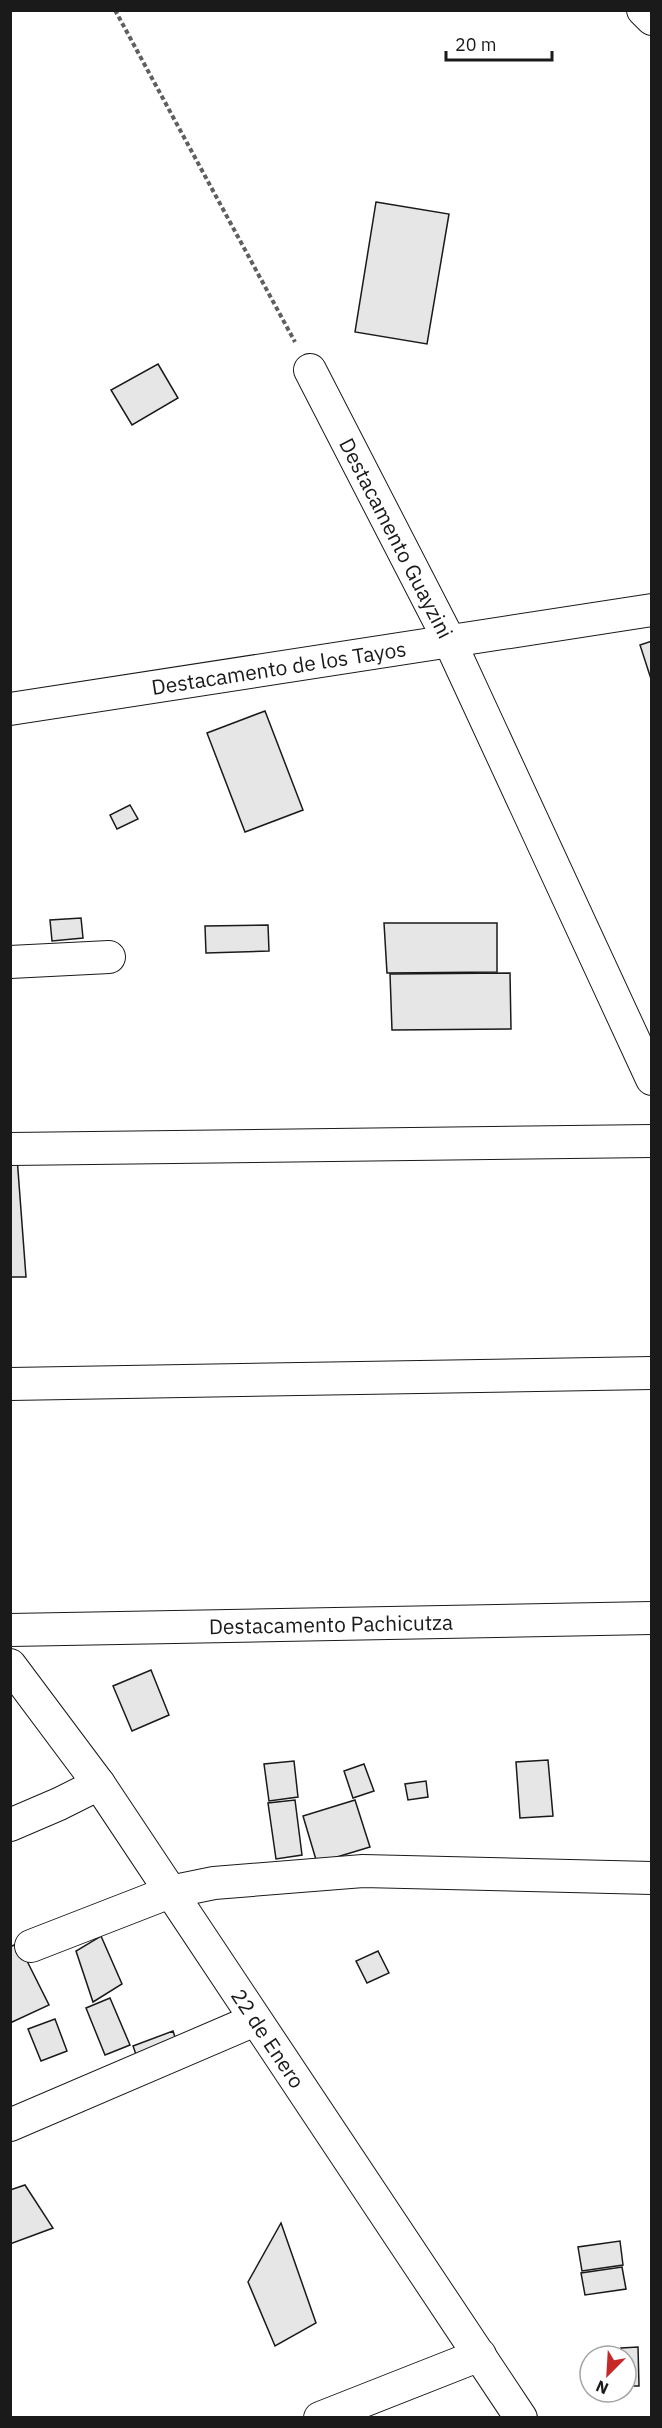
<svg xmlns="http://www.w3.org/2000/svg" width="662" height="2428" font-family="'IBM Plex Sans',sans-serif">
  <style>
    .building { fill: #e6e6e6; stroke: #1a1a1a; stroke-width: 1.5 }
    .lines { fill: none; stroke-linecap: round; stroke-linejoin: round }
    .street-casing { stroke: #1a1a1a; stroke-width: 34 }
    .path { stroke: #5f5f5f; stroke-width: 4; stroke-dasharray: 4.5 3; stroke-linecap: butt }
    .street { stroke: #fff; stroke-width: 32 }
    .labels { text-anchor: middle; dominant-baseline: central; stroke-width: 4.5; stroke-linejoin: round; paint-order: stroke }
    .street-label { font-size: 21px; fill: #1a1a1a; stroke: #fff }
  </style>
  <rect width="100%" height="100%" fill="#fff"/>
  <g class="building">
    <polygon points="376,202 449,214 427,344 355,332"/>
    <polygon points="158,364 178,398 132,425 111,390"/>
    <polygon points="652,641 652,682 640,645"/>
    <polygon points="265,711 303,810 245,832 207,733"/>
    <polygon points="130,805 138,819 117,829 110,815"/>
    <polygon points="81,918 83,938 52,941 50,920"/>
    <polygon points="384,923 497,923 497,972 387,973"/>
    <polygon points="268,925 269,951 206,953 205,926"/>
    <polygon points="510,973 511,1029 392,1030 390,974"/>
    <polygon points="10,1157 17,1157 26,1277 10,1277"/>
    <polygon points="151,1670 169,1715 132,1731 113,1686"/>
    <polygon points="548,1760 553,1816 520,1818 516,1762"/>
    <polygon points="294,1761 298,1797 269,1801 264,1764"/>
    <polygon points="364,1764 374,1791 353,1798 344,1771"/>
    <polygon points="426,1781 428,1797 408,1800 405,1784"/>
    <polygon points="295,1800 302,1855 276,1859 268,1803"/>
    <polygon points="355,1800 370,1847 317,1863 303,1816"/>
    <polygon points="101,1936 122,1984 93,2002 76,1951"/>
    <polygon points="18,1943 49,2005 10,2023 10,1947"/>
    <polygon points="378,1951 389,1973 367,1983 356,1961"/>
    <polygon points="110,1998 130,2045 105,2055 86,2008"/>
    <polygon points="55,2019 67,2051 41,2061 28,2029"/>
    <polygon points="173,2031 178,2046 138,2060 133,2046"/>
    <polygon points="25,2185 53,2228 10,2244 10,2190"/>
    <polygon points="281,2223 316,2323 275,2346 248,2282"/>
    <polygon points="620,2241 623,2265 582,2271 578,2247"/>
    <polygon points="622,2267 626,2289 585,2295 581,2273"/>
    <polygon points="638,2347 639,2386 626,2386 626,2356 622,2356 621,2348"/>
  </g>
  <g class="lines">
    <defs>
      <g id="street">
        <polyline points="643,10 652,19"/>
        <path id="s1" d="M 310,370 L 449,640 L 652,1079"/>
        <path id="s2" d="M 10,709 L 652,610"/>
        <polyline points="10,962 109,957"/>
        <polyline points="10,1149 652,1141"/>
        <polyline points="10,1384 652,1373"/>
        <path id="s3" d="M 10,1630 L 652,1618"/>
        <path id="s4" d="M 10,1665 L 99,1784 L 521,2418"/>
        <polyline points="10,1825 59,1804 99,1784"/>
        <polyline points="31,1946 170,1892 214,1883 363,1871 652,1878"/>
        <polyline points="10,2125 255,2020"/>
        <polyline points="320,2418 480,2355"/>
      </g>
    </defs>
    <use href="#street" class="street-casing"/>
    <polyline class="path" points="115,10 295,342"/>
    <use href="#street" class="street"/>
  </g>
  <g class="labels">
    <g class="street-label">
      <text stroke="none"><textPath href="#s1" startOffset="189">Destacamento Guayzini</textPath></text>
      <text stroke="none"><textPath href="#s2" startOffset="272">Destacamento de los Tayos</textPath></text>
      <text stroke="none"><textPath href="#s3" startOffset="321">Destacamento Pachicutza</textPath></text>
      <text stroke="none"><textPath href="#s4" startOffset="454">22 de Enero</textPath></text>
    </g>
  </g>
  <rect width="662" height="2428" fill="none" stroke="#1a1a1a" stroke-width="24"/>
  <g transform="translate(608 2374) rotate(204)"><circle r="28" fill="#ffffff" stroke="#a3a3a3" stroke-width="1.5"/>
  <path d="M0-4.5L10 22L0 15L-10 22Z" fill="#c62828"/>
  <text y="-9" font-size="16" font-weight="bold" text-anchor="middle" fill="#1a1a1a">N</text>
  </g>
  <path d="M446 51v9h106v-9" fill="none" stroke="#1a1a1a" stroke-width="3"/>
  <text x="455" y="51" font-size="18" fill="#1a1a1a" stroke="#ffffff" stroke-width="4.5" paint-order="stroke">20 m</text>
</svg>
